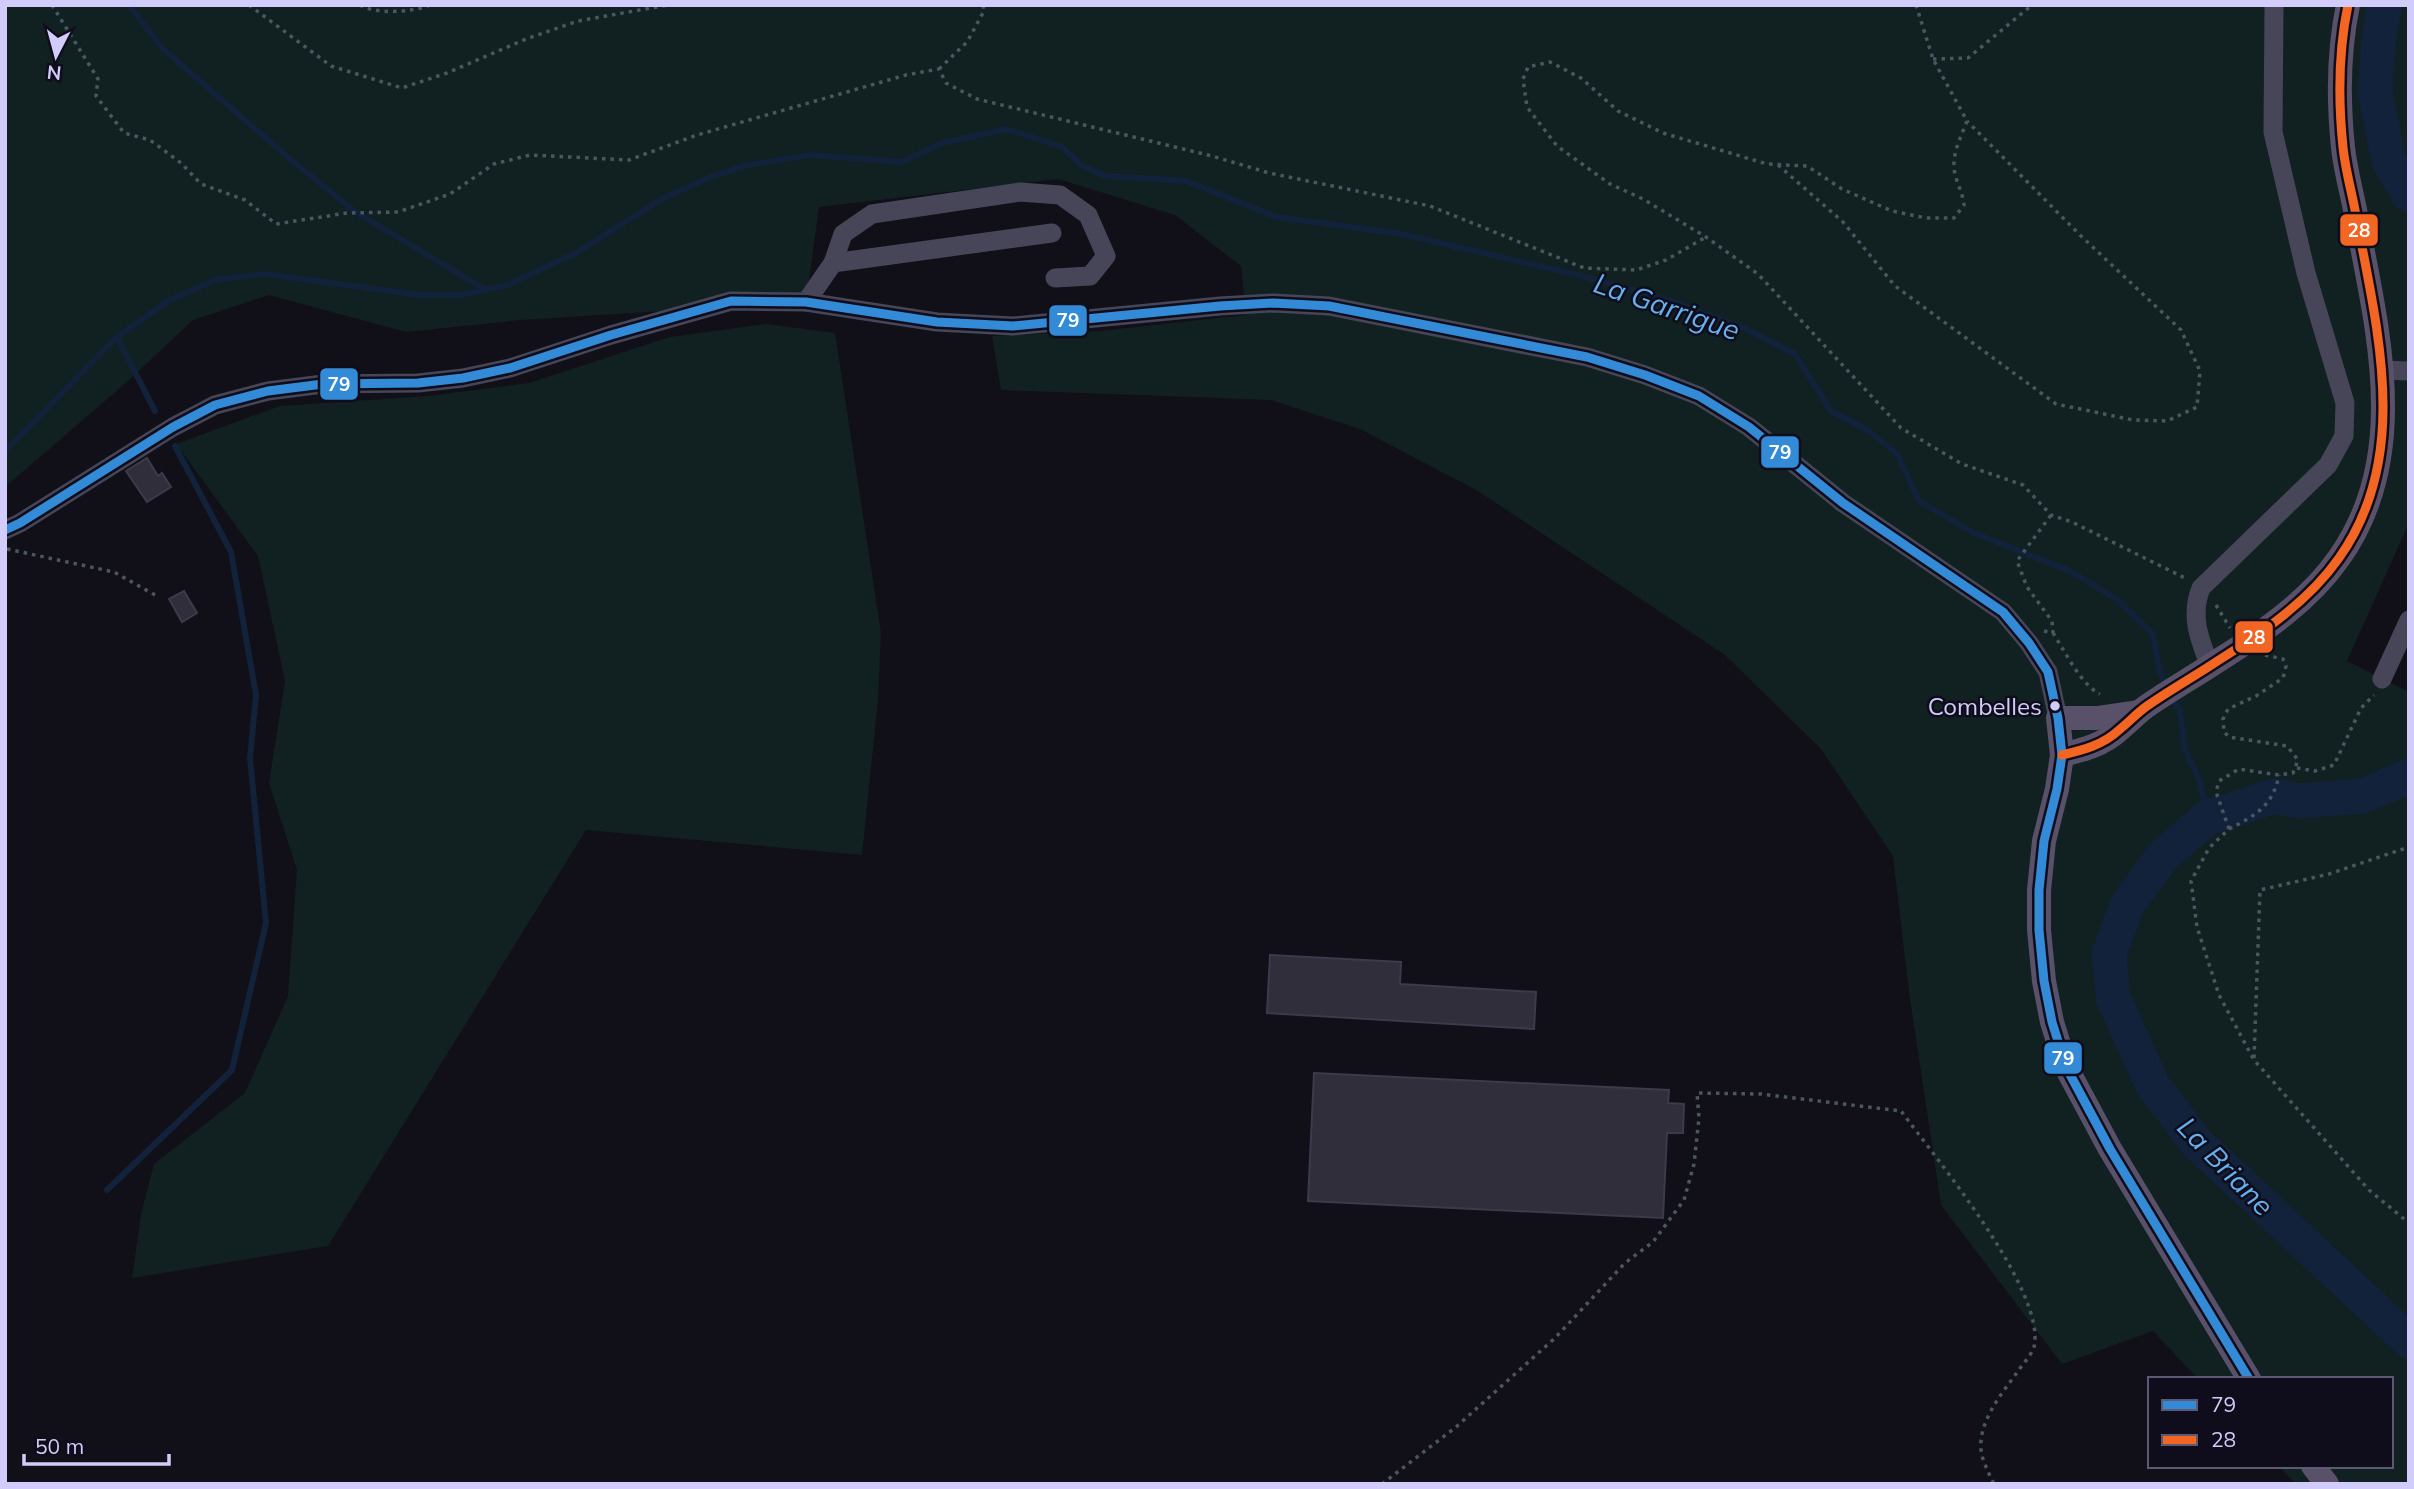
<svg xmlns="http://www.w3.org/2000/svg" width="2414" height="1489" font-family="Mulish,sans-serif">
  <style>
    .green { fill: #112122 }
    .lines { fill: none; stroke-linecap: round; stroke-linejoin: round }
    .stream { stroke: #12223b; stroke-width: 6 }
    .river { stroke: #12223b; stroke-width: 35 }
    .building { fill: #2f2e3a; stroke: #3d3a4b; stroke-width: 2 }
    .path { stroke: #4a5660; stroke-width: 3.5; stroke-dasharray: 3.5 5; stroke-linecap: butt }
    .minor { stroke: #474658; stroke-width: 19 }
    .major { stroke: #595069; stroke-width: 24 }
    .bus-1-casing { stroke: #0f0d1b; stroke-width: 14 }
    .bus-2-casing { stroke: #0f0d1b; stroke-width: 14 }
    .bus-1 { stroke: #338bd7; stroke-width: 9 }
    .bus-2 { stroke: #f26522; stroke-width: 9 }
    .bus-dot { fill: #d1ccfa; stroke: #0f0d1b; stroke-width: 2.5 }
    .labels { text-anchor: middle; dominant-baseline: central; stroke-width: 5; stroke-linejoin: round; paint-order: stroke }
    .bus-label { font-size: 24px; fill: #d1ccfa; stroke: #0f0d1b; text-anchor: end }
    .water-label { font-size: 28px; font-style: italic; fill: #65b0ef; stroke: #0f0d1b }
    .line-badge { stroke: #0f0d1b; stroke-width: 2.5 }
    .badge-label { font-size: 19px; text-anchor: middle; font-weight: bold; fill: #fff }
  </style>
  <rect width="100%" height="100%" fill="#111018"/>
  <g class="green">
    <polygon points="5,5 2409,5 2409,523 2347,661 2409,692 2409,1484 2296,1484 2279,1466 2391,1466 2391,1379 2198,1379 2153,1331 2062,1364 1941,1205 1909,992 1893,856 1821,749 1725,655 1478,491 1360,429 1271,400 1001,390 992,336 1099,331 1246,315 1241,266 1175,215 1058,179 819,207 806,302 521,320 406,332 269,295 193,320 128,381 5,487"/>
    <polygon points="766,324 835,333 881,633 878,700 862,855 586,830 328,1246 132,1278 141,1214 154,1164 245,1093 288,996 297,870 269,783 285,681 258,556 176,444 280,406 428,396 529,383 670,337"/>
  </g>
  <g class="lines">
    <g class="stream">
      <polyline points="126,5 132,9 163,49 290,159 357,213 486,290"/>
      <polyline points="117,337 155,411"/>
      <polyline points="5,451 117,337 170,300 215,280 265,274 420,295 461,295 507,285 576,253 662,199 708,178 748,165 810,155 902,162 942,143 1007,129 1062,147 1081,165 1105,176 1186,181 1277,217 1402,234 1582,276 1674,302 1746,329 1795,354 1831,411 1869,431 1897,454 1919,501 1974,533 2072,572 2118,600 2153,634 2160,673 2167,687"/>
      <polyline points="2172,696 2180,712 2185,750 2200,781 2207,818"/>
      <polyline points="107,1190 232,1070 266,923 250,758 256,695 231,552 175,446"/>
    </g>
    <g class="river">
      <polyline points="2385,5 2379,36 2375,93 2389,161 2409,195"/>
      <polyline points="2409,776 2363,796 2298,801 2274,796 2207,818 2162,857 2127,905 2109,954 2113,997 2152,1084 2196,1142 2409,1341"/>
    </g>
  </g>
  <g class="building">
    <polygon points="147,458 158,476 162,473 171,487 147,502 126,471"/>
    <polygon points="184,591 197,613 182,622 169,599"/>
    <polygon points="1270,955 1401,962 1400,984 1536,992 1534,1029 1267,1013"/>
    <polygon points="1314,1073 1669,1090 1668,1103 1684,1104 1683,1133 1667,1133 1663,1218 1308,1201"/>
  </g>
  <g class="lines">
    <g class="path">
      <polyline points="52,5 98,79 96,96 124,133 150,140 181,163 201,184 245,200 276,224 347,213 398,212 450,194 494,164 530,155 629,160 697,135 906,75 939,69 946,83 977,99 1212,156 1269,173 1430,206 1584,268 1636,270 1666,260 1706,237"/>
      <polyline points="249,5 331,66 402,88 447,73 526,39 578,21 668,5"/>
      <path d="M 360,5 C 376,15 413,12 430,5"/>
      <path d="M 1916,5 L 1933,59 L 1967,121 C 1962,134 1953,152 1954,166 C 1954,179 1963,192 1964,205 L 1954,218 L 1926,218 L 1892,211 L 1842,189 L 1807,166 L 1767,164 L 1663,133 L 1618,111 L 1581,78 L 1550,62 L 1528,67 L 1523,79 L 1527,107 L 1557,146 L 1610,184 L 1643,199 L 1706,237 L 1758,274 L 1901,428 L 1962,464 L 2023,485 L 2051,515 L 2072,522 L 2187,579"/>
      <polyline points="1933,59 1968,58 2032,5"/>
      <polyline points="939,69 967,42 984,11 983,5"/>
      <polyline points="1778,165 1843,222 1895,286 2056,404 2133,420 2167,421 2197,407 2200,371 2181,330 2081,236 1967,121"/>
      <polyline points="7,549 114,572 155,595"/>
      <polyline points="2216,605 2230,628"/>
      <polyline points="2044,631 2053,633 2052,621 2027,587 2017,561 2051,515"/>
      <path d="M 2053,633 C 2064,650 2082,686 2100,694"/>
      <polyline points="2265,655 2283,659 2286,666 2283,678 2256,696 2228,709 2223,719 2224,732 2229,737 2287,746 2298,760 2293,773 2279,775 2239,769 2219,781 2216,792 2229,829 2209,848 2191,881 2197,927 2219,995 2254,1060 2369,1190 2409,1223"/>
      <polyline points="2297,768 2315,771 2334,765 2361,708 2374,695"/>
      <path d="M 2229,829 C 2255,816 2273,806 2279,775"/>
      <polyline points="2254,1058 2260,890 2329,874 2409,847"/>
      <path d="M 1382,1484 L 1456,1427 L 1555,1338 L 1625,1263 L 1653,1242 L 1684,1200 L 1694,1164 L 1699,1118 L 1697,1093 L 1761,1094 L 1901,1111 C 1935,1157 2047,1292 2034,1347 C 2031,1356 2021,1366 2016,1374 C 1999,1397 1973,1429 1983,1459 C 1986,1468 1990,1476 1994,1484"/>
    </g>
    <g class="minor">
      <polyline points="833,263 843,234 872,214 1020,192 1060,195 1088,215 1106,256 1090,276 1055,278"/>
      <polyline points="806,302 833,263 1052,233"/>
      <polyline points="2381,370 2409,371"/>
      <polyline points="5,530 20,523 173,427 215,405 268,391 323,384 418,383 463,378 510,368 611,335 731,301 806,302 937,322 1013,326 1220,306 1273,303 1329,306 1587,357 1645,375 1699,396 1749,427 1843,503 2003,612 2029,643 2048,672 2058,718"/>
      <path d="M 2210,666 C 2199,639 2190,615 2201,588 L 2328,465 L 2344,436 L 2345,403 L 2306,273 L 2273,132 L 2274,5"/>
      <polyline points="2382,679 2409,620"/>
    </g>
    <g class="major">
      <polyline points="2138,712 2097,718 2058,718 2062,755 2057,789 2044,841 2039,890 2039,930 2044,981 2052,1022 2066,1067 2110,1149 2249,1379"/>
      <path d="M 2062,755 C 2083,750 2103,745 2119,730 C 2129,722 2137,713 2147,706 C 2170,690 2195,676 2219,660 C 2262,633 2309,601 2339,558 C 2413,454 2376,325 2355,210 C 2351,189 2345,168 2343,147 C 2338,99 2338,53 2348,5"/>
      <polyline points="2313,1466 2327,1484"/>
    </g>
    <defs>
      <polyline id="bus-1" points="5,530 20,523 173,427 215,405 268,391 323,384 418,383 463,378 510,368 611,335 731,301 806,302 937,322 1013,326 1220,306 1273,303 1329,306 1587,357 1645,375 1699,396 1749,427 1843,503 2003,612 2029,643 2048,672 2058,718 2062,755 2057,789 2044,841 2039,890 2039,930 2044,981 2052,1022 2066,1067 2110,1149 2249,1379"/>
      <path id="bus-2" d="M 2062,755 C 2083,750 2103,745 2119,730 C 2129,722 2137,713 2147,706 C 2170,690 2195,676 2219,660 C 2262,633 2309,601 2339,558 C 2413,454 2376,325 2355,210 C 2351,189 2345,168 2343,147 C 2338,99 2338,53 2348,5"/>
    </defs>
    <use href="#bus-1" class="bus-1-casing"/>
    <use href="#bus-2" class="bus-2-casing"/>
    <use href="#bus-1" class="bus-1"/>
    <use href="#bus-2" class="bus-2"/>
  </g>
  <circle class="bus-dot" cx="2055" cy="706" r="6"/>
  <g class="labels">
    <g class="bus-label">
      <text x="2042" y="706">Combelles</text>
    </g>
    <g class="water-label">
      <text transform="translate(1667 306) rotate(19)">La Garrigue</text>
      <text transform="translate(2226 1166) rotate(46)">La Briane</text>
    </g>
  </g>
  <g class="line-badge">
    <rect x="2339" y="213" width="40" height="34" rx="7" fill="#f26522"/>
    <rect x="1048" y="304" width="40" height="33" rx="7" fill="#338bd7"/>
    <rect x="319" y="367" width="40" height="34" rx="7" fill="#338bd7"/>
    <rect x="1760" y="435" width="40" height="34" rx="7" fill="#338bd7"/>
    <rect x="2234" y="620" width="40" height="34" rx="7" fill="#f26522"/>
    <rect x="2043" y="1041" width="40" height="34" rx="7" fill="#338bd7"/>
  </g>
  <g class="badge-label">
    <text x="2359" y="237">28</text>
    <text x="1068" y="327">79</text>
    <text x="339" y="391">79</text>
    <text x="1780" y="459">79</text>
    <text x="2254" y="644">28</text>
    <text x="2063" y="1065">79</text>
  </g>
  <rect width="2414" height="1489" fill="none" stroke="#d1ccfa" stroke-width="14"/>
  <rect x="2148" y="1377" width="245" height="91" fill="#0f0d1b" stroke="#5d5974" stroke-width="2"/>
  <rect x="2162" y="1400" width="35" height="10" fill="#338bd7" stroke="#5d5974" stroke-width="2"/>
  <text x="2211" y="1412" font-size="21" fill="#d1ccfa">79</text>
  <rect x="2162" y="1435" width="35" height="10" fill="#f26522" stroke="#5d5974" stroke-width="2"/>
  <text x="2211" y="1447" font-size="21" fill="#d1ccfa">28</text>
  <g transform="translate(56 56) rotate(186)" stroke="#0f0d1b" stroke-width="5" paint-order="stroke">
  <path d="M0-5L12 26L0 18L-12 26Z" fill="#d1ccfa"/>
  <text y="-10" font-size="19" font-weight="bold" text-anchor="middle" fill="#d1ccfa">N</text>
  </g>
  <path d="M24 1454v10h145v-10" fill="none" stroke="#d1ccfa" stroke-width="3.5"/>
  <text x="35" y="1454" font-size="21" fill="#d1ccfa" stroke="#0f0d1b" stroke-width="5" paint-order="stroke">50 m</text>
</svg>
